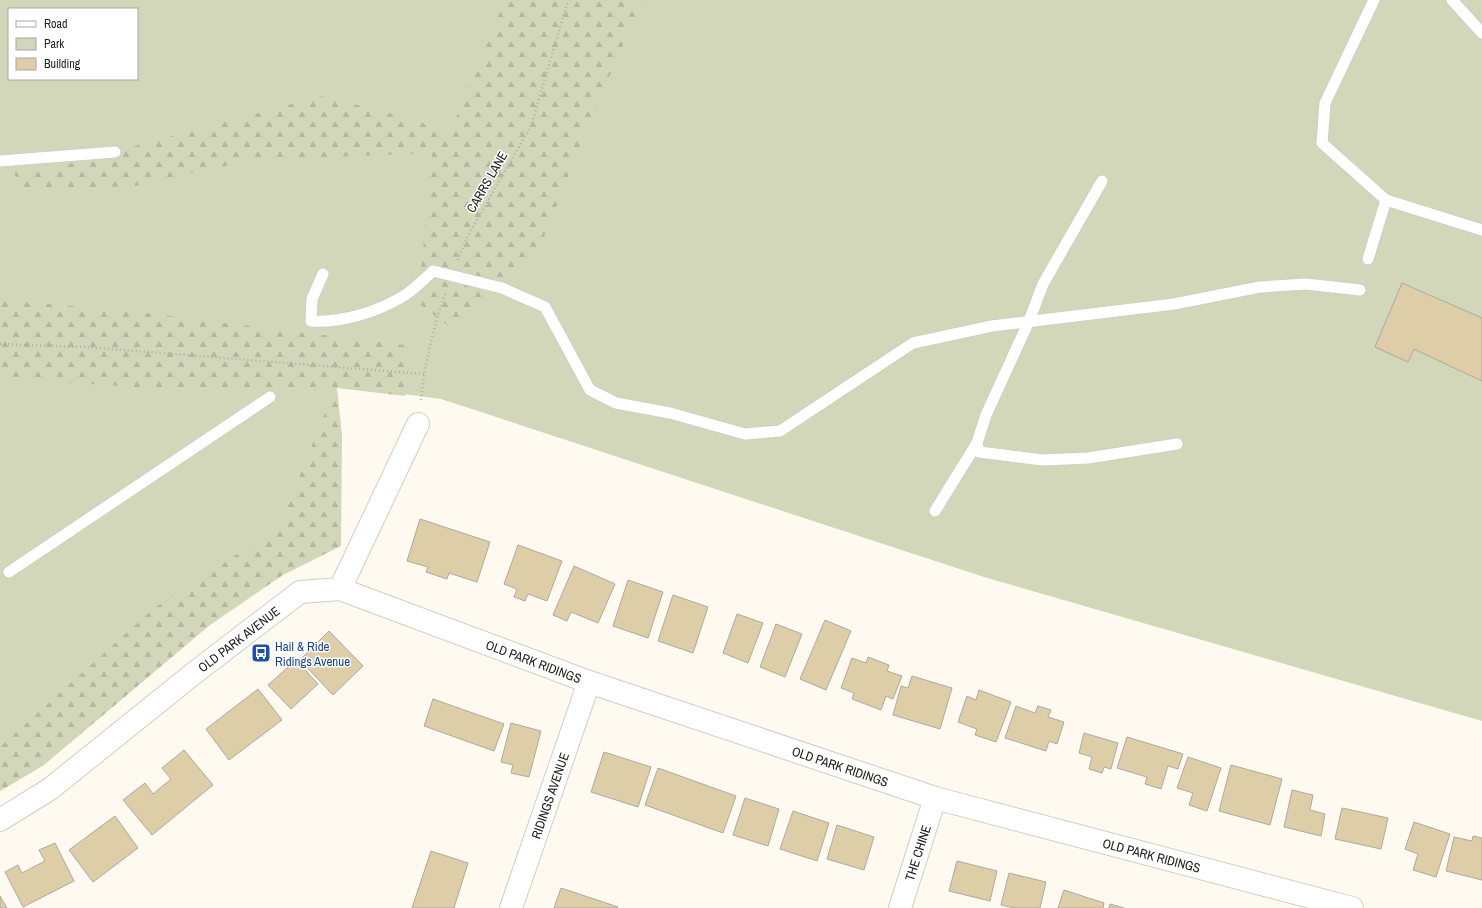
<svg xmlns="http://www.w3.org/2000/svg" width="1482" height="908" font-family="'Archivo Narrow',sans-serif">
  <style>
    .green { fill: #d2d7b9; fill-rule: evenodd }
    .forest { fill: url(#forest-firs) }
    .building { fill: #ddcea7; stroke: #ada9a0 }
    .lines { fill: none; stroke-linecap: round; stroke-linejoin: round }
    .service-casing { stroke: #d1cec4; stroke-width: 13 }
    .minor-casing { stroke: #d1cec4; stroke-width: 24 }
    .tertiary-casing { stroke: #d1cec4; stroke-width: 24 }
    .path { stroke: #b1aea6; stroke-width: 2.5; stroke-dasharray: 1 3; stroke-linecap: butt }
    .service { stroke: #fff; stroke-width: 11 }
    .minor { stroke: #fff; stroke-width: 22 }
    .tertiary { stroke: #fff; stroke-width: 22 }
    .labels { text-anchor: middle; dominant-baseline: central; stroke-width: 3; stroke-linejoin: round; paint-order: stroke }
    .street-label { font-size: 13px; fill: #24221f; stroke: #fff }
    .transit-label { font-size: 13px; fill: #164399; stroke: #fff; text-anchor: start }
  </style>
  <defs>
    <pattern id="forest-firs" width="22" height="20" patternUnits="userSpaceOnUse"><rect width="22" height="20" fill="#d2d7b9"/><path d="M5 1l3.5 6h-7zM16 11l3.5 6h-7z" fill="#b4b89f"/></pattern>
  </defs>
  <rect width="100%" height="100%" fill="#fefaf0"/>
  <path class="green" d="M 0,0 L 1482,0 L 1482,721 L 984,577 L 441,399 L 337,385 L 279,527 L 44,765 L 0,791 ZM 9,9 L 137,9 L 137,79 L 9,79 Z"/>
  <g class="forest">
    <polygon points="505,0 643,0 599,100 535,259 451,328 418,303 432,153 253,160 135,186 21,190 13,170 54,168 321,96 417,120 448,137"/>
    <polygon points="0,300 120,310 405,345 405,396 337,388 342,435 341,546 283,575 210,625 44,765 0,791 0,747 154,608 279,527 335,388 324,386 224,393 0,378"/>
  </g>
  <g class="building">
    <polygon points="1402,283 1482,318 1482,381 1414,349 1408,362 1375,347"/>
    <polygon points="420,519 490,542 477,582 449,573 447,579 426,572 428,567 407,561"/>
    <polygon points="518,545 562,561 547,601 528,594 525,601 514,597 517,589 504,584"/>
    <polygon points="574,566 615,584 598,623 571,612 567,621 553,615"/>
    <polygon points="628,580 663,592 648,638 613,626"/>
    <polygon points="673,595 708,607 693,653 658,641"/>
    <polygon points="737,614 763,623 748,663 723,653"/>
    <polygon points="825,620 851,631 826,690 800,679"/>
    <polygon points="776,624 802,634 785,677 760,667"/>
    <polygon points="329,631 363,666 333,695 300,660"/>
    <polygon points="868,657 889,665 887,671 902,676 893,699 886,696 881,710 852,699 854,693 841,688 852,658 866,663"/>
    <polygon points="296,660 318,684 291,709 268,685"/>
    <polygon points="912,676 952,688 940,729 893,715 901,686 908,688"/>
    <polygon points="258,689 282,720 229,760 206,729"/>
    <polygon points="979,690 1011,702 996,742 975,735 977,729 958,722 967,696 976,700"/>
    <polygon points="433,699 504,724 494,751 424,726"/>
    <polygon points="1016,706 1035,713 1038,706 1051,710 1048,717 1064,722 1057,744 1049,741 1046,751 1005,738"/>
    <polygon points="511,723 541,731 529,777 511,773 513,765 501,762"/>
    <polygon points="1084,733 1118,743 1111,769 1104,767 1102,773 1089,769 1092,757 1079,753"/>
    <polygon points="1127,737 1183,754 1178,769 1168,766 1161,789 1145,784 1147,777 1117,768"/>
    <polygon points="184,750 213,785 152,835 123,800 145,783 153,794 171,779 162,768"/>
    <polygon points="604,752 651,767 638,807 591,792"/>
    <polygon points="1188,757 1221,768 1207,811 1189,805 1193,793 1177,788"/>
    <polygon points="1231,765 1282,779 1270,825 1219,811"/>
    <polygon points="658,768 736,796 723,833 645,805"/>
    <polygon points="1292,790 1313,795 1310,810 1325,814 1321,836 1284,827"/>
    <polygon points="745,798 779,809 768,846 733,835"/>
    <polygon points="1342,808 1388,818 1381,849 1335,839"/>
    <polygon points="793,811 829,823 817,861 780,849"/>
    <polygon points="115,816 138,848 93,882 69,850"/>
    <polygon points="1414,822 1450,834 1436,877 1413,870 1418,854 1405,849"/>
    <polygon points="837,825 874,837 864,870 827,859"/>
    <polygon points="1473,836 1482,838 1482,880 1446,871 1454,837 1472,841"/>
    <polygon points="55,843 74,881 23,907 5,872 18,865 22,873 45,861 39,850"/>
    <polygon points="431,851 468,863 454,908 412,908"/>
    <polygon points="957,861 997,871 990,901 949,891"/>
    <polygon points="1009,873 1046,882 1040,908 1014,908 1001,905"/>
    <polygon points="561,888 618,907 617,908 554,908"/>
    <polygon points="1064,890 1104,903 1103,908 1058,908"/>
    <polygon points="0,896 7,908 0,908"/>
    <polygon points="1110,904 1124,908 1109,908"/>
  </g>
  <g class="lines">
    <defs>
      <g id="service">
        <polyline points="1374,0 1325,103 1322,143 1386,200"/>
        <polyline points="1452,0 1482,33"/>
        <polyline points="0,161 115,152"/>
        <polyline points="1102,181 1043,284 1029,321 986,415 977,443 979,452 1043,460 1088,458 1177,444"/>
        <polyline points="1368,259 1386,200 1482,230"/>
        <path d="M 323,274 L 312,299 L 311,321 C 342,323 376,312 402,297 C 413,291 423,280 433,271 L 502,288 L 545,307 L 590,390 L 616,403 L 670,413 L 745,434 L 780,431 L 913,343 L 992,326 L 1174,304 L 1260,287 L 1306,284 L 1360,290"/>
        <polyline points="935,511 977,443"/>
        <polyline points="9,572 270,397"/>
      </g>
      <g id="minor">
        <polyline points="340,589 418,424"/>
        <path id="s1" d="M 511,908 L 589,682"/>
        <path id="s2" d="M 900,908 L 935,798"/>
      </g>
      <g id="tertiary">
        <path id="s3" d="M 0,820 L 50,789 L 193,674 L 300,592 L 340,589 L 589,682 L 935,798 L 1352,908"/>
      </g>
    </defs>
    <use href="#service" class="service-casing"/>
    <use href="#minor" class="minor-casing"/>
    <use href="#tertiary" class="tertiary-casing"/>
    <g class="path">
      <polyline points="458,260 466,239 531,126 568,0"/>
      <polyline points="0,344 85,347 424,374"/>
      <path d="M 421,400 C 425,364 433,326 446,292"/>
    </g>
    <use href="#service" class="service"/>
    <use href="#minor" class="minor"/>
    <use href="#tertiary" class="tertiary"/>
  </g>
  <defs>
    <symbol id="bus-square" viewBox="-11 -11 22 22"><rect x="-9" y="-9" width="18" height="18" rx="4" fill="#1a4fb4" stroke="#fff"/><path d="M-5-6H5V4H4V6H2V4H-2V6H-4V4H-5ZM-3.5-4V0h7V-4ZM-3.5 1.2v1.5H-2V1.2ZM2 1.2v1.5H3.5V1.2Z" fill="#fff"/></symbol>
  </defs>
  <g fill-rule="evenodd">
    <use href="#bus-square" x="250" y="642" width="22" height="22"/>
  </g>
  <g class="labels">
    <g class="street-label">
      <text transform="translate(487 182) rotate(-60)">CARRS LANE</text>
      <text stroke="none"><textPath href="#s3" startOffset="300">OLD PARK AVENUE</textPath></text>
      <text stroke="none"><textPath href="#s3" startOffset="624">OLD PARK RIDINGS</textPath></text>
      <text stroke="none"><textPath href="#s3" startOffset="948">OLD PARK RIDINGS</textPath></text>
      <text stroke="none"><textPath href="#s1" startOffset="119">RIDINGS AVENUE</textPath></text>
      <text stroke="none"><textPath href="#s2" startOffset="58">THE CHINE</textPath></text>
      <text stroke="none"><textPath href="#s3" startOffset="1272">OLD PARK RIDINGS</textPath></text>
    </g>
    <g class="transit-label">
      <text x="275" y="646">Hail &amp; Ride<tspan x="275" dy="15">Ridings Avenue</tspan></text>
    </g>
  </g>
  <rect x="8" y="8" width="130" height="72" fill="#ffffff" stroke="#a7a7a5"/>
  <rect x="16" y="21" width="20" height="6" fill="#ffffff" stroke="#a7a7a5"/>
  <text x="44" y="28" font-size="12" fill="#24221f">Road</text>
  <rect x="16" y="38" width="20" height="12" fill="#d2d7b9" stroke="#a7a7a5"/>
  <text x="44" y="48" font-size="12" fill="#24221f">Park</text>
  <rect x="16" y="58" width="20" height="12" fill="#ddcea7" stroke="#a7a7a5"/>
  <text x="44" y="68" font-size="12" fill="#24221f">Building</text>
</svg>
